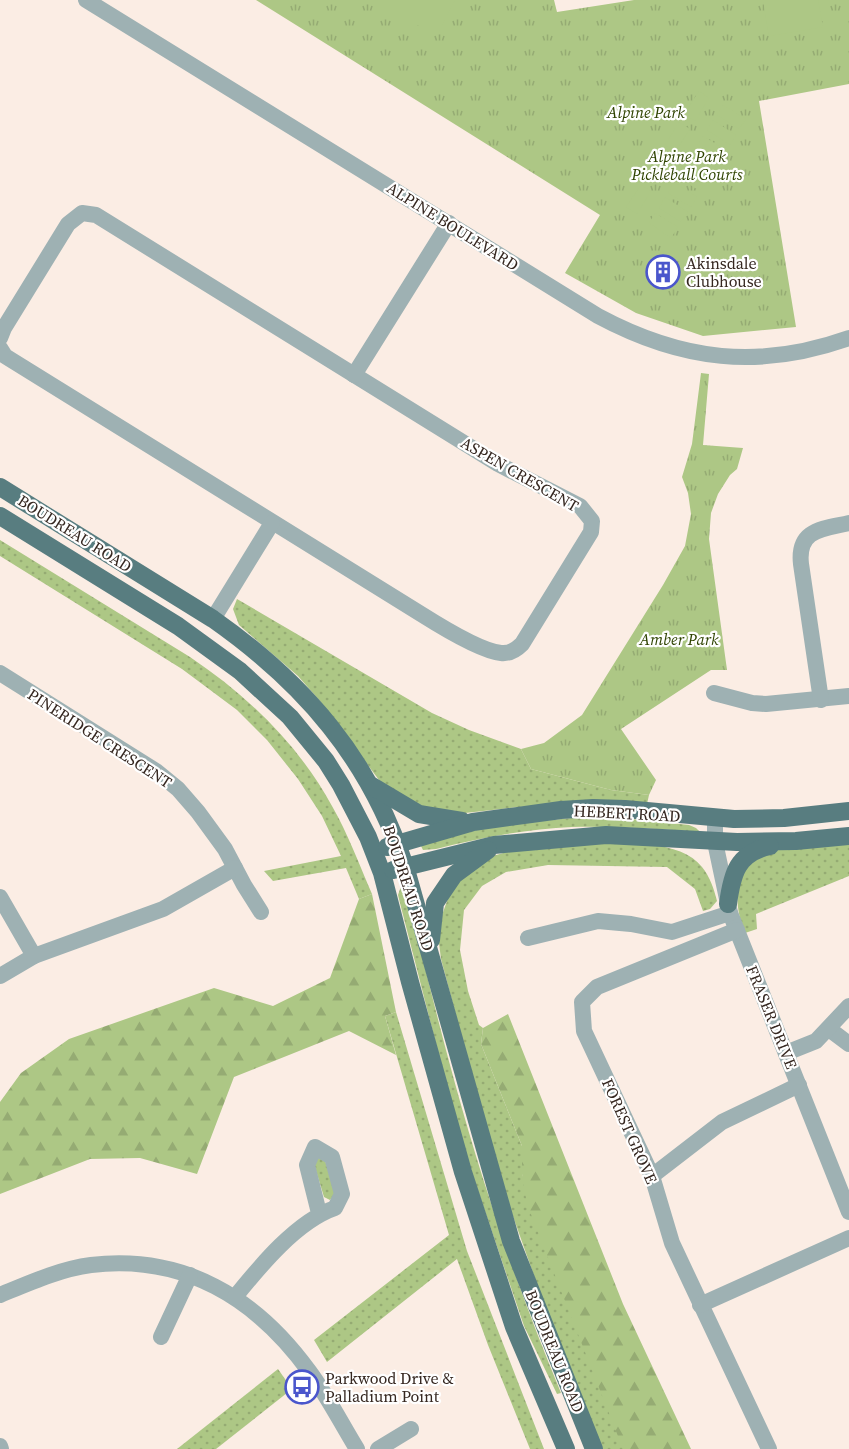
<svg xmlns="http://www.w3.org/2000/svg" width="849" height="1449" font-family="'Source Serif 4',serif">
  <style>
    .grass { fill: url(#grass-dots) }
    .forest { fill: url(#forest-firs) }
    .park { fill: url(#park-tufts) }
    .garden { fill: #adc785 }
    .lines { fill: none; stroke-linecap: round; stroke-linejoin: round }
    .minor { stroke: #9eb1b3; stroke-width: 16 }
    .major { stroke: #587d80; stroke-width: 18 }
    .labels { text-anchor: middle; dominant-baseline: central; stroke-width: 4.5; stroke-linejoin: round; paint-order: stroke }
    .park-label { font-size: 16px; font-style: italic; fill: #2f4300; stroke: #fff }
    .street-label { font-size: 16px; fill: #352720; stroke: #fff }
    .poi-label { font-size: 16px; fill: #352720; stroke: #fff; text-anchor: start }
  </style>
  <defs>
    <pattern id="grass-dots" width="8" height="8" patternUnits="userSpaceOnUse" patternTransform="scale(1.5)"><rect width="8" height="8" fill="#adc785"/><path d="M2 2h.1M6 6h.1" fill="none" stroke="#95ab73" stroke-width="1.8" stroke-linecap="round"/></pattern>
    <pattern id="forest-firs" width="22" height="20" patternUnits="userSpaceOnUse" patternTransform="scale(1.5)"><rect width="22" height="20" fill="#adc785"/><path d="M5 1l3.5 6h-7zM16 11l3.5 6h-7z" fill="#95ab73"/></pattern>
    <pattern id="park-tufts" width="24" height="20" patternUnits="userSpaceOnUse" patternTransform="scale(1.5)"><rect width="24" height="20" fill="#adc785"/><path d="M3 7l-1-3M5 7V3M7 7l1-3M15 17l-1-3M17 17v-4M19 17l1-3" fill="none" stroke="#95ab73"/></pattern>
  </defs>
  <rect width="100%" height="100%" fill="#fbede4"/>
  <g class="grass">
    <path d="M 0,540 L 190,657 C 248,696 298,744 332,806 C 348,834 359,864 372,894 L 359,899 L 346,868 L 273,881 L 264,871 L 341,856 L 322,816 L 298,779 L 267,740 L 237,710 L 182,669 L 0,556 Z"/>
    <polygon points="237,599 432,713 469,730 521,749 531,769 611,790 649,795 647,804 518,807 465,813 426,809 396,794 379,780 320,701 298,676 239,625 233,609"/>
    <path d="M 582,817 L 612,817 L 689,825 L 696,828 L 700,832 C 658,829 615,826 572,827 C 526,829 480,838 436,849 L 423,850 L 421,846 C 469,826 530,822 582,817 Z"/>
    <path d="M 591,843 C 623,844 681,839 702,867 C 710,877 714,889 717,901 L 710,909 L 703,911 L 695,889 L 667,867 L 548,865 L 506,872 L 482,886 L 464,910 L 460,950 L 468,991 L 479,1025 L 483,1028 L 481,1044 L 522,1146 L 522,1174 L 624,1449 L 603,1449 L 559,1346 L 499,1177 L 441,959 L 439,943 L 442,915 L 450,893 L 458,881 L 493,856 L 513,850 Z"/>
    <path d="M 849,843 L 849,876 L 756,914 L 757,929 L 745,933 C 731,899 734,862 775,850 C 782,848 791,848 798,848 C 815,846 832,845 849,843 Z"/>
    <path d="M 402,883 L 405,887 C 431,992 456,1097 490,1200 C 511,1266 535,1330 561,1393 L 557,1394 L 524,1326 L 469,1164 L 447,1087 L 401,907 L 398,895 Z"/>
    <polygon points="396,1012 467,1251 544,1449 530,1449 488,1345 457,1259 327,1362 314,1340 449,1235 385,1016"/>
    <polygon points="324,1157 335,1194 330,1200 324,1197 314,1164 314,1159"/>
    <polygon points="278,1369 292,1389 216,1449 177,1449"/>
  </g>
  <g class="forest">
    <polygon points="372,894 396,1012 385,1016 396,1055 349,1031 234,1077 197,1174 140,1158 90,1159 0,1194 0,1102 21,1073 69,1039 214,988 273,1006 330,978 359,899"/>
    <polygon points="508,1014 623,1304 691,1449 623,1449 527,1204 522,1174 522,1146 481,1044 483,1028"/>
  </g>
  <g class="park">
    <polygon points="256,0 554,0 557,12 634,0 849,0 849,84 759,101 796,327 703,336 636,313 565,273 600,215"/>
    <polygon points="701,373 709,374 703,445 743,448 737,469 730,475 718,494 711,513 709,539 727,670 711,670 621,729 656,780 649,795 611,790 531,769 521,749 544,743 582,715 663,585 685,546 691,514 688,493 682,477 692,444"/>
  </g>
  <g class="garden">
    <polygon points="367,0 455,0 437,35"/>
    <polygon points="763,0 818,0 823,27 769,36"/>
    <polygon points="699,91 709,98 695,121 684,114"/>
    <polygon points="723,105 746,119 739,129 717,115"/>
    <polygon points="713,120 736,135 730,145 707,130"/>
    <polygon points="679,122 690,129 675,152 665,145"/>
    <polygon points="703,136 726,150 720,160 697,146"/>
    <polygon points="694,151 717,165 710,176 688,161"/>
    <polygon points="660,153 670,160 656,183 645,176"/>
    <polygon points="684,167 707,181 700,191 677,177"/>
    <polygon points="674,182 697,197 691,207 668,193"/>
    <polygon points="641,185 651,191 637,214 626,207"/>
    <polygon points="665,197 688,212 681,222 659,208"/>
    <polygon points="655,213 678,227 671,238 649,223"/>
  </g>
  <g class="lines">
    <g class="minor">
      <path d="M 86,0 L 598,316 C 682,361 759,370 849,338"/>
      <path d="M 0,338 L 4,328 L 68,224 L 82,213 L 96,215 L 498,464 L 580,506 L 592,521 L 591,532 L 522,644 C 516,650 510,654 501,653 C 480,651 440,626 421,614 L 13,361 L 5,356 L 0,348"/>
      <polyline points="354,375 449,223"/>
      <polyline points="213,619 272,523"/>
      <polyline points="0,673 156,771 178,789 198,812 225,849 244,885 261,912"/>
      <polyline points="714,693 752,703 766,704 849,696"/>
      <path d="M 821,700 L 801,564 C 797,529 823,529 849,523"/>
      <polyline points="715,818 715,842 730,913 849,1212"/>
      <polyline points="0,897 34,956"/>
      <polyline points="737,930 597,987 582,1002 584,1031 652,1176 672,1243 769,1449"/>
      <polyline points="528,938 598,921 631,924 672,932 730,913"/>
      <polyline points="0,976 34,956 163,909 235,868"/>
      <polyline points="829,1029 849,1044"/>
      <polyline points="786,1053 816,1041 849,1006"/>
      <polyline points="652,1176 722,1122 799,1085"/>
      <path d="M 0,1295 C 29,1283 60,1269 91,1265 C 184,1254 256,1298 309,1371 C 327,1395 341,1423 357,1449"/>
      <path d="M 235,1297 C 260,1266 297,1221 335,1208 L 342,1194 L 332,1157 L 315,1147 L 307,1165 L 319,1213"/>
      <polyline points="700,1305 849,1238"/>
      <polyline points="161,1337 190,1275"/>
      <polyline points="0,1446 1,1449"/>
      <polyline points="378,1449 411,1429"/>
    </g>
    <g class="major">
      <path d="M 0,487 L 213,619 C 304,683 370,759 405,866 L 511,1241 L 594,1449"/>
      <polyline points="0,516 178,626 240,671 290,717 326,761 341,785 368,837 382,873 410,982 463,1172 514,1327 566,1449"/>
      <polyline points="372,786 419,814 462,821"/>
      <polyline points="387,847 473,822 561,810 593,808 625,809 734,819 784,818 849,811"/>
      <polyline points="393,870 494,845 606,835 737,842 796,841 849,836"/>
      <path d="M 728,904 C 732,874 737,853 770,846"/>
      <polyline points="431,940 435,903 454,875 488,850"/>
    </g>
  </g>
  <defs>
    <symbol id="building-ring" viewBox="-11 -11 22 22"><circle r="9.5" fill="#fff" stroke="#4a56cc" stroke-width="1.5"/><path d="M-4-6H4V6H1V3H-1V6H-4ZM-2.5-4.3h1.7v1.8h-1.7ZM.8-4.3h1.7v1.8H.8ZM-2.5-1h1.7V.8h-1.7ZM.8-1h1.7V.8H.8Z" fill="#4a56cc"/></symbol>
    <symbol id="bus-ring" viewBox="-11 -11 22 22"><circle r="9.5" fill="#fff" stroke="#4a56cc" stroke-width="1.5"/><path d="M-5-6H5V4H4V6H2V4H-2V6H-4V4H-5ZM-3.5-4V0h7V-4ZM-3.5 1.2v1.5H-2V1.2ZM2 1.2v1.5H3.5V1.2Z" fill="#4a56cc"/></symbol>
  </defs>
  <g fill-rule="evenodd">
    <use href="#building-ring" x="644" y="253" width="38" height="38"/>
    <use href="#bus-ring" x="283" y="1368" width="38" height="38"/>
  </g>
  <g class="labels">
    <g class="park-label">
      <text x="646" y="112">Alpine Park</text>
      <text x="687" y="156">Alpine Park<tspan x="687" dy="18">Pickleball Courts</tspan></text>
      <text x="679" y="639">Amber Park</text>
    </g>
    <g class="street-label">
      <text transform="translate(453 226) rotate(32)">ALPINE BOULEVARD</text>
      <text transform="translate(520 474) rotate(30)">ASPEN CRESCENT</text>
      <text transform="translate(75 533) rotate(32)">BOUDREAU ROAD</text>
      <text transform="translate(100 738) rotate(33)">PINERIDGE CRESCENT</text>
      <text transform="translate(627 813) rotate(3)">HEBERT ROAD</text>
      <text transform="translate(409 888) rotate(72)">BOUDREAU ROAD</text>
      <text transform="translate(772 1017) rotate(68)">FRASER DRIVE</text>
      <text transform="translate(630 1131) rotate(66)">FOREST GROVE</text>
      <text transform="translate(555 1351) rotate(68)">BOUDREAU ROAD</text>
    </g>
    <g class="poi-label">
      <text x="686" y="263">Akinsdale<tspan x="686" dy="18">Clubhouse</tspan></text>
      <text x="325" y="1378">Parkwood Drive &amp;<tspan x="325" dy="18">Palladium Point</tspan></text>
    </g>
  </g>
</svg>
